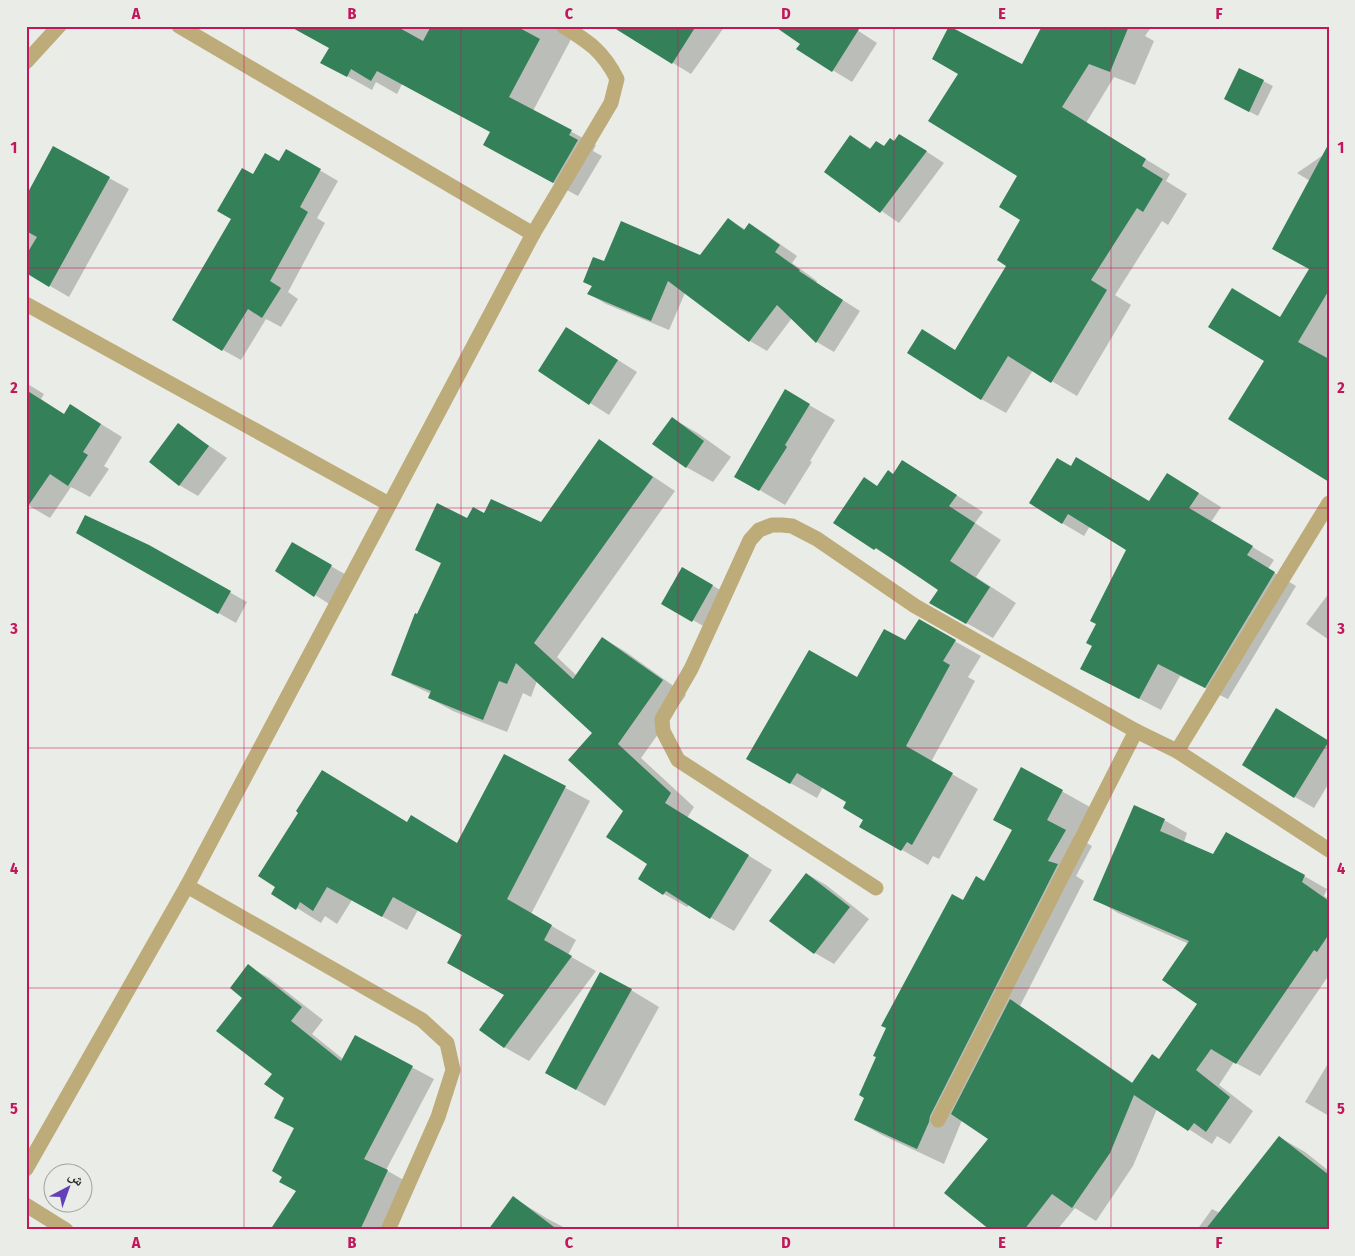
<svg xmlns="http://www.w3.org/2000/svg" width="1355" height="1256" font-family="'Fira Sans Condensed','Noto Naskh Arabic',sans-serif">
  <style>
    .shadow { fill: #0003 }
    .building { fill: #348059 }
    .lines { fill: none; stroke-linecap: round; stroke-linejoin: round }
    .street { stroke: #bdac79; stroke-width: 15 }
    .grid { fill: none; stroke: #c2185b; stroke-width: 1; stroke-opacity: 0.55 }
    .neatline { fill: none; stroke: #c2185b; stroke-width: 2 }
    .grid-label { font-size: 16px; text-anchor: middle; font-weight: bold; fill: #c2185b }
  </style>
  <rect width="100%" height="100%" fill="#eaede7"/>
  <g class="shadow">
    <polygon points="291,26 578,26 533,111 596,145 593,151 602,156 578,196 509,159 492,132 402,84 397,94 376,82 372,90 347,76 330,48"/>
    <polygon points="621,26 725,26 691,74 619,30"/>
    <polygon points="851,26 877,43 852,82 798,49 802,43"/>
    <polygon points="1044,26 1152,26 1145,36 1154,41 1135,85 1114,77 1086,123 1170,174 1166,181 1187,194 1168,225 1162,221 1115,295 1131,305 1077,396 1033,370 1006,413 981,399 956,351 1008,265 1022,219 1019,176 1022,66"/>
    <polygon points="1263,81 1273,86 1258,116 1234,104"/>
    <polygon points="851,137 872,149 885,147 895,142 918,146 944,163 899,223 825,172"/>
    <polygon points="287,151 338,181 317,218 325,223 288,292 298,299 281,327 266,319 241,360 223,350 232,218 253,176 279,162"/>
    <polygon points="1329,151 1310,181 1297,173"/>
    <polygon points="109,178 129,189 69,297 26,272 26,236 29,232"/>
    <polygon points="728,219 746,230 750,224 767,235 797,256 792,263 817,281 816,283 860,311 834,352 817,342 792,318 767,351 750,341 685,293 669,330 606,304 589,294 593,287 584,282 605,263 701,257"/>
    <polygon points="1329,274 1329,480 1266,361 1281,318"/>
    <polygon points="567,328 637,372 609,415 540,371"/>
    <polygon points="26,383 44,394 41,399 65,415 93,419 122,437 104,466 109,469 90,497 71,487 50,518 26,504"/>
    <polygon points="785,391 835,420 810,461 812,462 785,505 736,476"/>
    <polygon points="672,418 699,434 731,457 713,482 686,467"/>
    <polygon points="179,425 227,458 198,496 179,485"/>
    <polygon points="600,441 675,491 557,657 577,676 603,638 626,652 686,695 641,758 694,807 687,818 772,870 734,931 689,905 687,907 664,894 624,810 594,732 537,681 531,697 523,693 507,732 453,711 429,698 431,694 392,675 442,564 416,549 468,520 485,515 541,524"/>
    <polygon points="903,461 983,512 975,523 1001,540 976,577 1016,603 993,638 931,603 940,589 835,523 894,475"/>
    <polygon points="1071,467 1150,502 1189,487 1221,507 1211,522 1274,560 1268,569 1296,586 1228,699 1180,676 1161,710 1082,669 1094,646 1098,624 1128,550 1090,526 1084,536 1062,523"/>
    <polygon points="78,533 150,547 247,602 236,623"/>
    <polygon points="292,544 350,577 334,607 277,571"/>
    <polygon points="683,568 732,597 712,631 663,603"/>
    <polygon points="1329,593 1329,640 1306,624"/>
    <polygon points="919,621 981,656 968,677 975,681 931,762 978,789 939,859 933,856 928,865 861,826 865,819 848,801 823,787 817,798 774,774 857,679 906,642"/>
    <polygon points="1296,721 1329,742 1329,783 1314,808 1295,797"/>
    <polygon points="504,755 590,801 531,914 576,940 568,955 596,971 529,1061 504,1047 506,995 464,935 418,910 407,930 352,900 337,924 325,916 321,923 273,893 408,823 458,844"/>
    <polygon points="1022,769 1090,807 1074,836 1092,846 1076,876 1084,881 1020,1006 1133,1083 1160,1060 1198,1004 1189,944 1118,913 1095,899 1164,820 1187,833 1184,842 1214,856 1304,876 1327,889 1324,896 1329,899 1329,975 1260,1076 1234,1062 1219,1085 1253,1111 1230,1144 1217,1136 1212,1144 1157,1109 1133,1166 1096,1221 1075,1208 1057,1230 992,1230 990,1139 962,1120 944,1164 882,1135 855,1120 963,902 985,882 1014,830"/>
    <polygon points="807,874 826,885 869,919 834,964 815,953"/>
    <polygon points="248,966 269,978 323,1020 312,1034 343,1059 355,1037 434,1079 386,1170 409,1183 386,1230 272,1230 298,1191 283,1176 295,1129 276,1118 286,1098 273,1074 244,998"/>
    <polygon points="631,990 659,1007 605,1106 575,1089"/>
    <polygon points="1329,1062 1329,1116 1305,1102"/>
    <polygon points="1279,1137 1305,1152 1329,1171 1329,1230 1197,1230 1212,1209 1220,1213"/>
    <polygon points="514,1198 548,1219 569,1230 490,1230"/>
  </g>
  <g class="building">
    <polygon points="289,26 396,26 423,41 431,26 516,26 540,39 509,97 572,130 569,135 578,140 553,183 483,145 490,132 377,71 371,81 351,69 347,77 320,63 329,48"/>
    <polygon points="611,26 696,26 672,64"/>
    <polygon points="774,26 861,26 832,72 796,49 800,44"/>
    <polygon points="949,26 1022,64 1042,26 1129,26 1110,72 1089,64 1062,107 1146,159 1142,166 1163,179 1143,212 1137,208 1091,280 1107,290 1051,383 1008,356 981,400 907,353 922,329 955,350 1006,266 997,260 1020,220 999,207 1017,176 928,121 958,74 932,59"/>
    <polygon points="1239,68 1264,80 1249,112 1224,99"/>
    <polygon points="899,134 927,151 880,213 824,172 850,135 870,149 876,141 884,146 890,138 894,141"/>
    <polygon points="1329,143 1329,290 1298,342 1329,359 1329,482 1228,419 1264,361 1208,327 1232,288 1280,317 1309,269 1272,249"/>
    <polygon points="53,146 110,177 49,287 26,273 26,255 37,237 26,231 26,196"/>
    <polygon points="286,149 321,169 300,207 308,212 270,281 281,288 262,318 248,309 222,351 172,320 231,219 217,211 242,168 253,174 265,153 279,161"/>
    <polygon points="728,218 744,230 749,223 780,245 775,252 800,270 799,271 843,300 816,343 777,305 749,342 668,281 651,321 587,294 592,286 583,282 593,257 604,261 621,221 700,255"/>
    <polygon points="566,327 618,360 589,405 538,371"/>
    <polygon points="785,389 810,404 785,445 787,447 759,491 734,477"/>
    <polygon points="26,390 64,414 70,404 101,424 83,452 88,455 68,486 50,474 26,509"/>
    <polygon points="672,417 704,441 686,468 652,444"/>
    <polygon points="178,423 209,446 179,486 149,462"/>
    <polygon points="599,439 653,477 534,643 573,679 602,637 663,680 618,744 671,793 665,803 749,855 710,919 666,891 663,895 638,879 647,864 606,837 623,811 568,760 592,733 516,663 507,684 499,681 483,720 428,698 431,691 391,675 415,613 417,614 441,563 415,550 437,503 467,518 473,507 484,513 491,499 541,522"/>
    <polygon points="1076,457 1149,501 1167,473 1199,493 1189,508 1253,546 1247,555 1275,572 1205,688 1158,664 1139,699 1080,669 1092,646 1086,643 1096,624 1090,621 1126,550 1068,514 1062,524 1029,503 1057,458 1071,466"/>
    <polygon points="902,460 957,495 949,506 975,523 950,561 990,587 966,624 929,603 938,590 876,548 874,550 833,523 864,477 877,486 888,470 893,474"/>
    <polygon points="85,515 149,545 231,591 218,614 76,533"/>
    <polygon points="292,542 332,565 314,597 275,571"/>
    <polygon points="682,567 713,585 692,622 661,604"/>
    <polygon points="919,619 956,640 943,661 950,665 906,746 953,773 912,845 907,842 901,851 859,827 863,820 843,808 846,802 797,773 790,784 746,759 809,650 857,677 884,629 905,640"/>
    <polygon points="1276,708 1329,741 1294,798 1242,765"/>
    <polygon points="504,754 566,786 507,899 552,925 544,940 572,956 504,1048 479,1030 504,995 447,963 462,935 393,897 382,917 327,887 313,911 300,902 296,910 271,894 275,887 258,876 298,813 296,811 322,770 407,822 411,815 457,843"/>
    <polygon points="1021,767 1063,790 1047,820 1066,830 1048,861 1058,864 930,1116 929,1122 917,1149 854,1120 864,1098 859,1095 876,1057 873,1056 886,1028 881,1026 952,894 963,900 976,876 984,881 1012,830 993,820"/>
    <polygon points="1134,805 1165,819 1160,831 1213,854 1226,832 1305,875 1302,882 1329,901 1329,934 1317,952 1314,950 1236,1064 1211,1049 1196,1070 1230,1097 1206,1132 1194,1123 1188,1131 1134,1095 1110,1153 1072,1208 1052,1194 1024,1230 990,1230 944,1193 988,1139 951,1114 1010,999 1132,1083 1152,1054 1159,1059 1197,1004 1162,980 1189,941 1093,900"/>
    <polygon points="806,873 850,907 814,954 769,921"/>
    <polygon points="248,964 302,1007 291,1021 341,1061 355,1035 413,1066 364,1159 388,1170 360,1230 270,1230 296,1191 279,1182 282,1177 272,1171 294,1128 274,1118 284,1098 264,1084 272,1074 216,1031 242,998 230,988"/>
    <polygon points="600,972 632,989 576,1090 545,1073"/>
    <polygon points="1279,1136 1329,1175 1329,1230 1205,1230"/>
    <polygon points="513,1196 558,1230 488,1230"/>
  </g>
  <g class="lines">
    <g class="street">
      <polyline points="179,26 533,234"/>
      <polyline points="26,62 59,26"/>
      <polyline points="26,304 389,504"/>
      <polyline points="1177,751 1329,503"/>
      <polyline points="187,886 422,1020 447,1043 453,1070 438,1117 388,1230"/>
      <polyline points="876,888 678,760 663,731 662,719 691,669 750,540 759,530 772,525 782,525 792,526 817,539 915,606 1136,731 1177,751 1329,850"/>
      <polyline points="938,1120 1136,731"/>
      <path d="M 26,1169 L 187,886 L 533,234 L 611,103 L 617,79 C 603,51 589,42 563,26"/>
      <polyline points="26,1205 66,1230"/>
    </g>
  </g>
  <path class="grid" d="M 244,26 L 244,1230M 461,26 L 461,1230M 678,26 L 678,1230M 894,26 L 894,1230M 1111,26 L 1111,1230M 26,268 L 1329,268M 26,508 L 1329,508M 26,748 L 1329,748M 26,988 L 1329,988"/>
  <rect width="1355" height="1256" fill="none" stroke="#eaede7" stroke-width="55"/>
  <g transform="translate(68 1188) rotate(41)"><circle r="24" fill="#eaede7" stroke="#9fa19c"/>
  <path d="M0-4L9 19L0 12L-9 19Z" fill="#6440b8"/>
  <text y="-8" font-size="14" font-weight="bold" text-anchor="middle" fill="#2e2f2c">ش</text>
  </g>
  <rect x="28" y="28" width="1300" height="1200" class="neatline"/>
  <g class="grid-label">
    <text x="136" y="19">A</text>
    <text x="352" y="19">B</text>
    <text x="569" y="19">C</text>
    <text x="786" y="19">D</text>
    <text x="1002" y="19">E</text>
    <text x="1219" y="19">F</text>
    <text x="14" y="153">1</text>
    <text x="1341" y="153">1</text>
    <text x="14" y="393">2</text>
    <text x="1341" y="393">2</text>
    <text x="14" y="634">3</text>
    <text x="1341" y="634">3</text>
    <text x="14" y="874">4</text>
    <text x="1341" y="874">4</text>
    <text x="14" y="1114">5</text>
    <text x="1341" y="1114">5</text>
    <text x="136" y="1248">A</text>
    <text x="352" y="1248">B</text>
    <text x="569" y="1248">C</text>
    <text x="786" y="1248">D</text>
    <text x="1002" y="1248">E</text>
    <text x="1219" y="1248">F</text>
  </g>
</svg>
